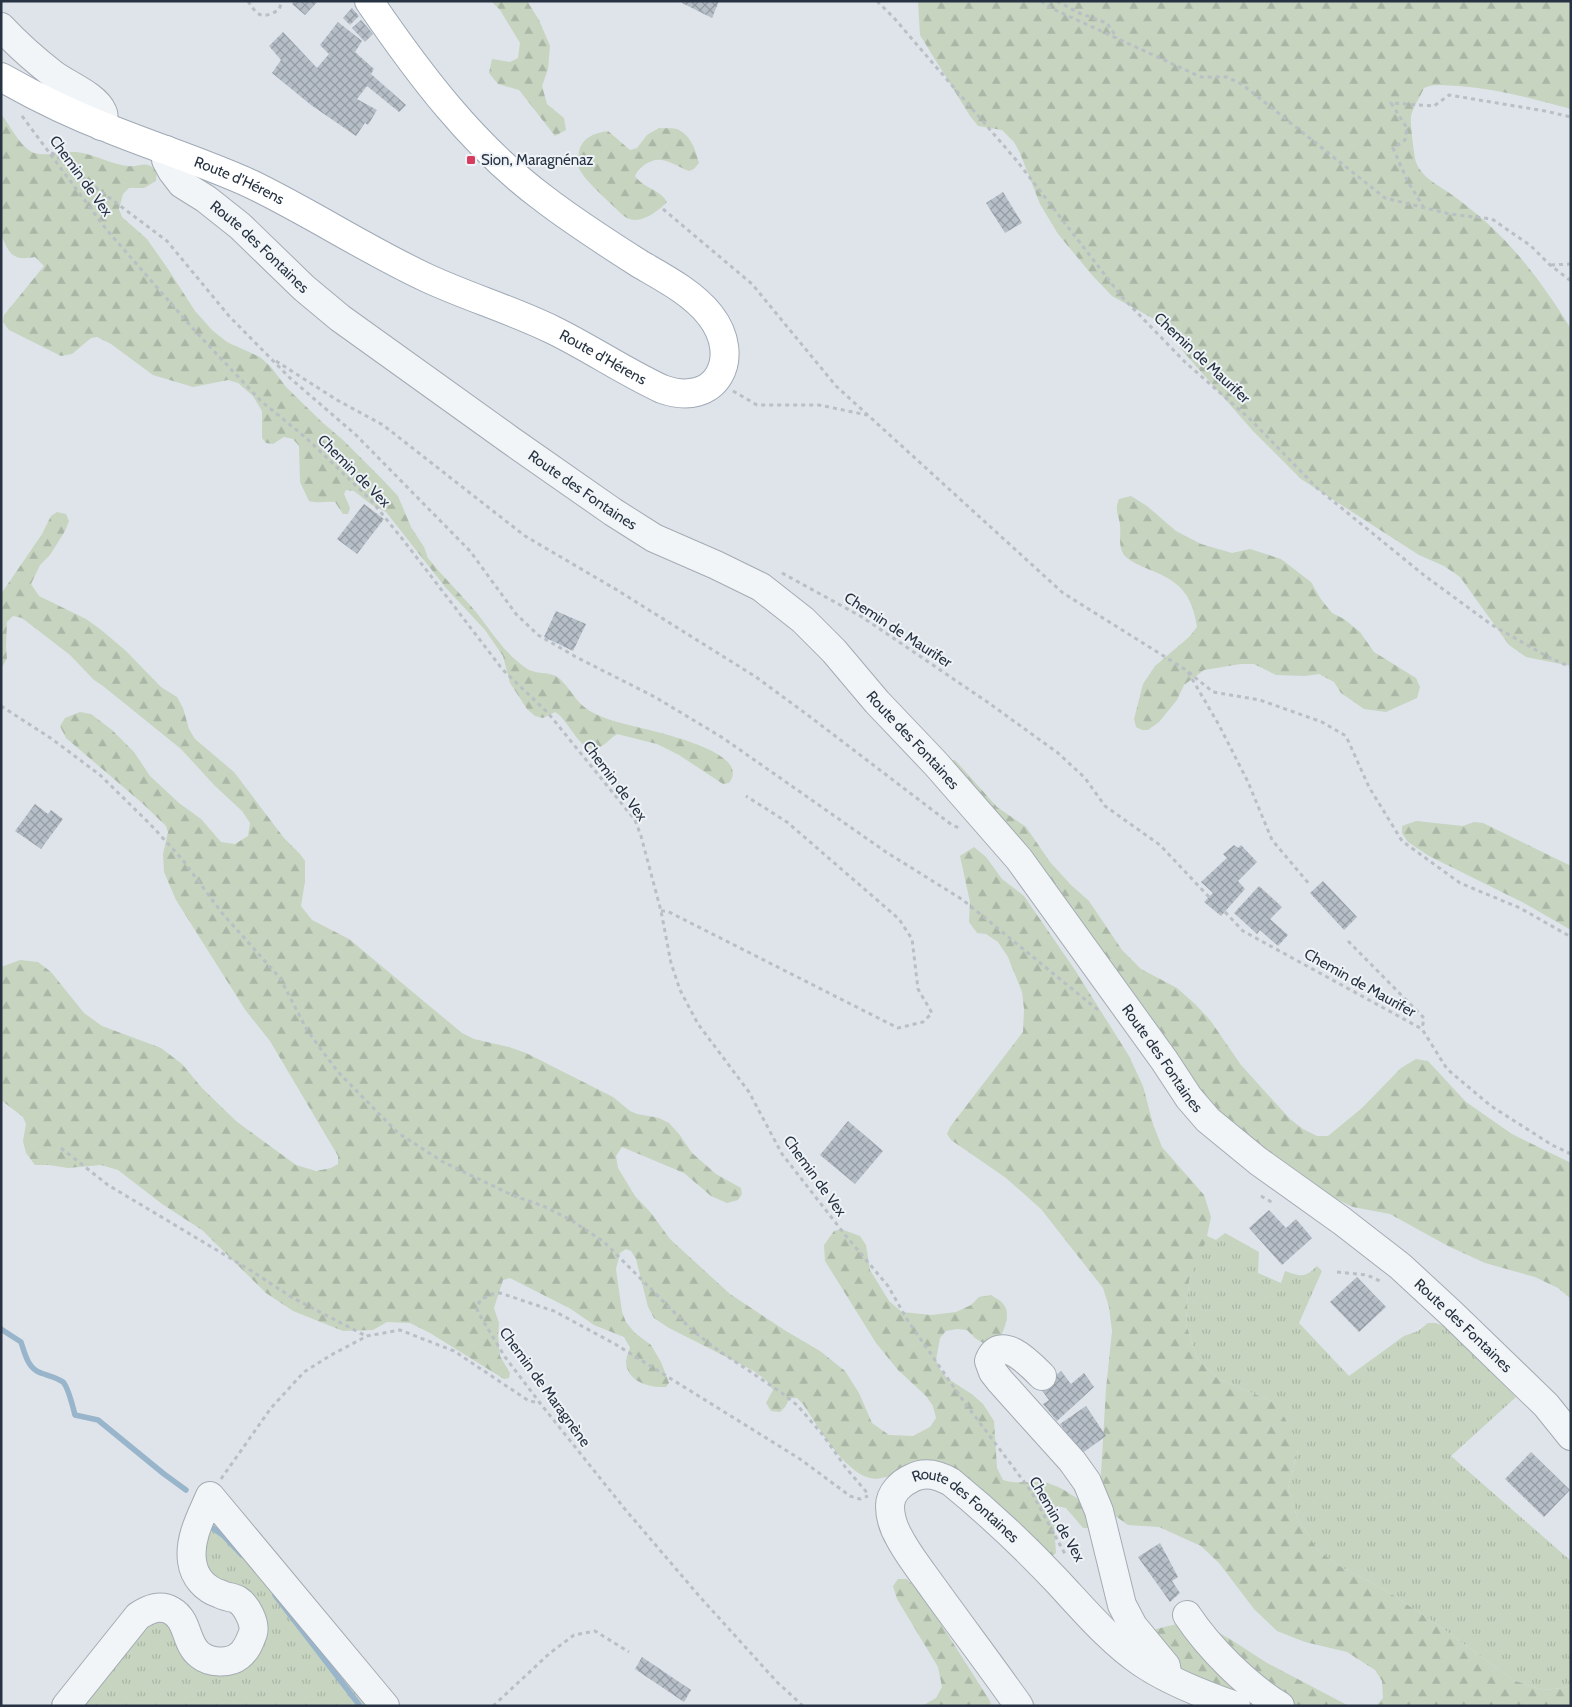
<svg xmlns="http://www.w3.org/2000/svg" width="1572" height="1707" font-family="Cabin,sans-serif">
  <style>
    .grass { fill: url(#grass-tufts) }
    .forest { fill: url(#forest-firs) }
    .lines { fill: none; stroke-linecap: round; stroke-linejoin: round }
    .stream { stroke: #98b5cc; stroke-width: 5.5 }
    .building { fill: url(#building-cross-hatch) }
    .minor-casing { stroke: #a4abb4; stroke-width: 30 }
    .major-casing { stroke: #9ea9b6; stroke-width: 30 }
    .path { stroke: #b9bfc4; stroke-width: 3; stroke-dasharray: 4 4; stroke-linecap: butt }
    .minor { stroke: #f2f5f7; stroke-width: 28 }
    .major { stroke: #fff; stroke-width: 28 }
    .poi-dot { fill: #d73c5f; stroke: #eff3f7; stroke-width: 2 }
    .labels { text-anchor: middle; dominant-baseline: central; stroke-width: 4; stroke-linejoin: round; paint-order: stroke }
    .poi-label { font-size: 15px; fill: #273342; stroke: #eff3f7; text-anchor: start }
    .street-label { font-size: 15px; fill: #273342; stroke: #eff3f7 }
  </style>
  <defs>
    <pattern id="grass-tufts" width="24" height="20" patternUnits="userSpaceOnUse" patternTransform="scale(1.25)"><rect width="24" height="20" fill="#c6d4c0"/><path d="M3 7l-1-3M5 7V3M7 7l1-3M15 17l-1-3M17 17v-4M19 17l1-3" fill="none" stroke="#aab6a6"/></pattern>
    <pattern id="forest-firs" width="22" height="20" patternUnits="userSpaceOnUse" patternTransform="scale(1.25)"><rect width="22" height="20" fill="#c6d4c0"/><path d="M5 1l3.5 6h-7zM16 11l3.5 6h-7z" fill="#aab6a6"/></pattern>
    <pattern id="building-cross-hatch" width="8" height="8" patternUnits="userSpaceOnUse" patternTransform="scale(1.25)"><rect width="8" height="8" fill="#b6bec7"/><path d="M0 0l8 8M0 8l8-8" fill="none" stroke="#949ba3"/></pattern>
  </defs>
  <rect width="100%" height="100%" fill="#dfe4ea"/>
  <g class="grass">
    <path d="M 1225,1233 L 1259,1252 L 1258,1273 L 1281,1283 L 1285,1271 C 1300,1276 1304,1279 1317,1266 L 1322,1271 L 1299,1323 L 1349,1376 L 1404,1336 L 1418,1331 L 1428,1323 L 1436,1323 L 1446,1327 L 1516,1397 L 1451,1456 L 1571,1561 L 1571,1685 L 1562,1688 L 1542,1690 L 1513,1680 L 1435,1623 L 1385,1590 L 1339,1566 L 1317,1549 L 1297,1517 L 1288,1488 L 1298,1451 L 1273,1402 L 1217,1378 L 1197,1358 L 1186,1324 L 1189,1280 L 1207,1236 L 1216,1240 Z"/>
    <polygon points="213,1521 222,1523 373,1706 76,1706 141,1626 170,1617 192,1664 261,1639 205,1573 203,1542"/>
  </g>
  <g class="forest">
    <polygon points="491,1 527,1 539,20 550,46 548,69 542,86 547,104 564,118 566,130 555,136 519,90 498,84 489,73 492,59 510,62 518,58 520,43 500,10"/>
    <path d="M 918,1 L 1571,1 L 1571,109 C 1534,99 1497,89 1459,86 C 1447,86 1436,83 1424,88 C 1420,97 1413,107 1411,116 C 1410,121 1414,157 1416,162 C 1422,179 1441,186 1455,197 C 1506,234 1538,276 1571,329 L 1571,666 L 1526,657 L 1509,645 L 1460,577 L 1444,566 L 1419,555 L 1301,479 L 1253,431 L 1181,349 L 1171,333 L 1154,319 L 1112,296 L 1092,275 L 1058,234 L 1040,204 L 1020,153 L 1014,142 L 1002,130 L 978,126 L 970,116 L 920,35 Z"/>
    <path d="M 1,114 C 10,125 18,143 30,151 C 40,158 63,151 76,152 C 94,154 110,164 128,166 C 141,168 144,159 157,171 L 156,181 L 144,188 L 129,188 L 123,194 L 119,209 L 122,217 L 147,239 L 168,269 L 195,311 L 212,330 L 227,342 L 260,357 L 271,367 L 286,387 L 323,423 L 343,440 L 382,479 L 398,496 L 411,527 L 424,547 L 428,558 C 443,577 461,594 476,612 C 492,632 504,653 526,668 C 535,675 550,671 559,678 C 568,686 574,698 583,706 C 591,713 604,718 614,721 C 634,728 756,748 729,783 L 723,784 L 679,755 L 657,744 L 617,734 C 610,738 606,745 598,748 C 580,755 569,719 555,712 L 543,718 L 535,716 L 527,709 L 510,683 L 503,656 L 485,630 L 446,588 L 386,512 L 372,505 L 354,491 L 346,490 L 344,494 L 350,508 L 348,514 L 343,514 L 335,502 C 326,501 319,504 309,501 L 300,482 L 299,446 L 293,439 L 284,437 L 273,444 L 266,443 L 262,438 L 262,411 L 253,396 L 238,383 L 228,380 L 193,387 L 153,375 L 111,344 L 97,337 L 91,338 L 72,354 L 61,356 L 9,330 L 3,322 L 4,315 L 44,266 L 35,257 C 13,261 10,255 1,235 Z"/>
    <path d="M 659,128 C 665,129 673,127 679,130 C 691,136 696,151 699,163 L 694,169 L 689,171 C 681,168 670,161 662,160 C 651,158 639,167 635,176 C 643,188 661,190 667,202 C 658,211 641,225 627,218 C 620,214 614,206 609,202 C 601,194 579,175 577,163 C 577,160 579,155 579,152 C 582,137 595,133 608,131 L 630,150 L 637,148 L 647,135 Z"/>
    <path d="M 1131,496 L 1147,506 L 1176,531 L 1201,544 L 1232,553 L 1250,549 L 1281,559 L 1311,582 L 1320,598 L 1332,613 L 1344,619 L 1360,632 L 1374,652 L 1416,678 L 1420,687 L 1417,698 L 1386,712 L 1364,709 L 1341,693 L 1334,682 L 1319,674 L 1305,676 L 1276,675 L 1254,664 L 1241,664 L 1204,670 L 1184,685 L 1177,700 L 1159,722 L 1148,730 L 1142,730 L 1136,727 L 1134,719 L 1143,684 L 1155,666 L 1189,637 L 1197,627 C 1192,593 1179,581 1148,569 C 1141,566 1129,561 1124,555 C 1118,546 1121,536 1120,525 C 1119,514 1114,511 1119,499 Z"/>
    <path d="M 57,512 L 66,514 L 69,521 L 65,531 L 50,555 L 40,565 L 31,584 L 39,596 L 86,619 L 100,629 L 125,650 L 161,687 L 177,697 L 183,708 L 189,729 L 195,739 L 234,772 L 284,838 L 300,854 L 305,861 L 305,881 L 301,906 L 312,920 L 349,939 L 462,1033 L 474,1039 L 509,1047 L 526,1053 L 613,1097 L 630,1111 L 637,1114 L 659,1118 L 669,1123 L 679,1134 L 692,1153 L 716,1174 L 741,1188 L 742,1194 L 738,1200 L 727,1203 L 711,1196 L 684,1173 L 622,1147 L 616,1156 L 618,1168 L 635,1196 L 651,1213 L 670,1239 L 730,1294 L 786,1331 L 820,1351 L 845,1371 L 859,1393 L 872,1423 L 889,1435 L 913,1436 L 930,1427 L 936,1418 L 933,1406 L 926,1396 L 898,1370 L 876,1343 L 825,1261 L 824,1245 L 834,1231 L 841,1229 L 860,1236 L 866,1245 L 870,1270 L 889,1301 L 902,1312 L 931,1315 L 956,1312 L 971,1305 L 979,1297 L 991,1295 C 995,1298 1001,1300 1004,1305 C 1012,1316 1002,1334 996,1345 L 988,1346 L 975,1338 L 967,1330 L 957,1329 L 946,1331 L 940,1338 L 936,1360 L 940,1369 L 947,1378 L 973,1395 L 983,1404 L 994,1421 L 997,1468 L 1003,1480 C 1018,1485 1032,1480 1047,1483 C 1062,1487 1074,1496 1086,1505 L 1090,1528 L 1083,1528 L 1066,1508 L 1057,1506 L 1053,1512 L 1056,1553 L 1050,1558 L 1021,1528 L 904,1471 C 893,1474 880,1481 870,1478 C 844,1472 817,1425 803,1404 L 797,1398 L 790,1398 L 785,1407 L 780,1412 L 771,1411 L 766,1403 L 773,1390 L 766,1380 L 752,1370 L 669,1328 L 654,1318 L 648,1307 L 636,1259 L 631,1251 L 626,1249 L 620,1253 L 616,1269 L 622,1312 L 626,1322 L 635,1333 L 651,1345 L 661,1362 L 669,1383 L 666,1387 C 650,1388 627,1382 626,1362 C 626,1357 629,1352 630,1347 L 624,1337 L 594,1325 L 571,1309 L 510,1278 L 503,1280 L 494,1308 L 499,1323 L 498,1336 L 500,1356 L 510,1373 L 509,1378 L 504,1379 L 430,1333 L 410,1323 L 387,1322 L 373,1330 L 343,1331 L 293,1311 L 266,1293 L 202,1230 L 162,1204 L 118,1170 L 101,1165 L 68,1168 L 49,1165 L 35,1165 L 26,1153 L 23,1141 L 26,1124 L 23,1117 L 1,1100 L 1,967 L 20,960 L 38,962 L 51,972 L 84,1013 L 102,1026 L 161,1048 L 182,1064 L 202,1088 L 236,1121 L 296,1165 L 316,1171 L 331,1168 L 338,1164 L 338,1156 L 270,1041 L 246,1011 L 176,900 L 164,872 L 163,854 L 168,832 L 166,826 L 142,803 L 66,738 L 60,726 L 65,718 L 80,712 L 91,714 L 112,730 L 134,752 L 150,776 L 179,803 L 201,819 L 221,842 L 235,844 L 248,836 L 250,823 L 242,811 L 215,786 L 181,749 L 103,686 L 94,680 L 70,655 L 22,618 L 13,616 L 7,622 L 6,647 L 7,659 L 1,668 L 1,594 L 42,534 L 51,516 Z"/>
    <polygon points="955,760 997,807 1026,827 1050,862 1071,885 1089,901 1122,950 1141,969 1177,988 1195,1004 1210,1020 1241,1065 1290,1119 1303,1129 1317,1136 1328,1136 1362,1108 1401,1068 1416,1059 1428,1061 1466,1102 1512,1134 1571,1163 1571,1299 1558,1288 1535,1277 1485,1263 1448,1246 1390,1214 1353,1207 1326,1194 1273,1158 1208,1105 948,761"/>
    <polygon points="1416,821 1463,826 1474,822 1483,823 1571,866 1571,930 1524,903 1429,856 1408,842 1402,833 1402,826"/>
    <polygon points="974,847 986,857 1002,879 1024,896 1075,970 1129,1056 1143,1086 1153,1124 1162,1147 1204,1195 1211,1217 1206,1241 1189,1280 1186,1324 1197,1358 1217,1378 1273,1402 1290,1426 1298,1450 1288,1488 1297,1517 1317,1549 1339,1566 1385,1590 1435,1623 1513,1680 1542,1690 1562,1688 1571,1685 1571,1706 1376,1706 1383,1698 1382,1681 1375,1670 1347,1652 1305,1642 1277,1631 1254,1609 1219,1563 1201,1546 1159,1527 1128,1525 1110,1512 1100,1491 1106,1389 1112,1331 1109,1307 1103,1288 1041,1209 1006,1178 951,1140 947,1134 950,1127 1023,1032 1024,1009 1022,992 1008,957 998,942 986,934 977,933 969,922 970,902 960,856"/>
    <polygon points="898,1579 907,1579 925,1599 990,1701 991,1706 922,1706 936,1698 942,1687 938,1667 897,1599 893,1586"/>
    <polygon points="1177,1624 1214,1630 1230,1639 1267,1663 1349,1706 1257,1706 1187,1683 1137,1641 1156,1629"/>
  </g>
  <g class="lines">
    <g class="stream">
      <path d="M 1,1329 L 21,1342 C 25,1354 28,1369 41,1373 C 49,1376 56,1377 63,1382 C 68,1387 73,1407 75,1415 L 98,1420 L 164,1474 L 186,1490"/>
      <polyline points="213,1528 224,1536 242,1555"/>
      <polyline points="275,1595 360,1706"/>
    </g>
  </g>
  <g class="building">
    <polygon points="294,1 318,1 305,15 292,4"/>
    <polygon points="683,1 719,1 712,18 682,3"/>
    <polygon points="352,8 359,16 350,25 343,18"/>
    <polygon points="361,20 373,34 365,42 352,28"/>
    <polygon points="338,22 362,41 355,52 374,69 371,74 406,105 399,112 367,86 357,99 377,110 368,125 365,123 356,136 311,105 272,73 281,60 269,46 283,32 317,68 329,54 320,45"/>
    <polygon points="1003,192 1022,223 1005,233 986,203"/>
    <polygon points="364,504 384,519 357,554 337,539"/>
    <polygon points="556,611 586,624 573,651 544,637"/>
    <polygon points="35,804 48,814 51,810 63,819 41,849 15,831"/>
    <polygon points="1234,845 1238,848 1241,845 1257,862 1238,881 1245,889 1221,916 1204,902 1213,893 1201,882 1227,858 1223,854"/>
    <polygon points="1323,881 1357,917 1344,930 1310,893"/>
    <polygon points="1259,886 1282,907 1270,919 1288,935 1278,946 1260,930 1257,934 1234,913"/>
    <polygon points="848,1121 883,1151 855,1184 820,1155"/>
    <polygon points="1269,1210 1286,1228 1296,1219 1312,1238 1282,1265 1249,1228"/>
    <polygon points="1357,1277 1386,1307 1359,1332 1330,1302"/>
    <polygon points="1061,1371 1071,1384 1084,1373 1094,1387 1057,1421 1043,1404 1049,1400 1040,1388"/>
    <polygon points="1086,1406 1106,1436 1081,1454 1060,1424"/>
    <polygon points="1531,1452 1570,1490 1544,1517 1505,1479"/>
    <polygon points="1160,1543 1178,1577 1172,1581 1180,1593 1170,1602 1138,1557"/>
    <polygon points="642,1657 691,1690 684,1702 635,1669"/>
  </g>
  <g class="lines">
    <defs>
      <g id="minor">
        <path d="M 1,27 C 17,44 35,60 53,74 C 66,84 96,96 102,111 C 105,116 103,121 101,126"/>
        <path id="s1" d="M 166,150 L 166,160 L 172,171 L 182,184 L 206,199 L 240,226 L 304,288 L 340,318 L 510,440 L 613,512 L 654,538 L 716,565 L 761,587 L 803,620 L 834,651 L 877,702 L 936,764 L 1019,859 L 1164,1060 L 1189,1098 L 1208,1120 L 1258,1161 L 1342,1221 L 1400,1266 L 1453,1315 L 1546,1405 L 1571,1436"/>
        <path d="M 1042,1376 C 1030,1364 1000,1332 989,1361 L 993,1372 L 1000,1381 L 1072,1461 L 1087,1482 L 1099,1511 L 1122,1605 L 1133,1626 L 1166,1666 L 1167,1674"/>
        <path d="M 1187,1615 C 1209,1648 1246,1685 1280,1706"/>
        <path d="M 66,1706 L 138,1616 C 149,1609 160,1604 172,1611 C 189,1621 185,1644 200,1655 C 210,1663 229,1664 239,1656 C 247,1650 250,1641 253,1633 C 256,1623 246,1605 238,1600 C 233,1597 225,1597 220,1594 C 205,1589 194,1577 192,1561 C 189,1538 201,1517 210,1496 L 385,1706"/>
        <path id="s2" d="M 1019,1706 C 991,1666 962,1628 934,1589 C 922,1572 909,1556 900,1539 C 894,1529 890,1517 890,1506 C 890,1493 901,1483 912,1478 C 925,1471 939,1475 951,1482 C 989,1513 1024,1546 1057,1581 C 1084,1610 1110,1641 1142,1663 C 1170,1682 1204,1695 1236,1706"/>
      </g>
      <g id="major">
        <path id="s3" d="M 1,77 C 36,97 73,115 110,129 C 157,148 205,163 251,184 C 311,213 367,250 427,278 C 468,297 512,310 553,330 C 590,348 625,372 662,389 C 717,409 743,357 710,315 C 693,293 664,278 640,264 C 607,243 574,222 543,198 C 472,145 419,74 369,1"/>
      </g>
    </defs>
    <use href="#minor" class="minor-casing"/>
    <use href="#major" class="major-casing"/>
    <g class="path">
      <path d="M 248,1 C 258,17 262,19 279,10 L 282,1"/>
      <polyline points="877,1 894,18 1017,161 1122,297 1185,362 1251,420 1317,488 1425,576 1492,625 1550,658 1571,667"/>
      <polyline points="1041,1 1051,8 1201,77 1227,77 1243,85 1385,198 1450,214 1492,219 1531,246 1550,265 1571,281"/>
      <polyline points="1057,1 1079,13 1107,23 1117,38"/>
      <polyline points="22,116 106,229 195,331 261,401 305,437 370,499 404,541 503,670 548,713 635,820 641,836 661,911 671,963 680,990 698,1024 749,1092 782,1154 846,1236 888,1286 908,1321 962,1399 1031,1491 1066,1556"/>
      <polyline points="51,153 56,155 75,172 167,241 229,316 290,378 356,435 470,551 516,614 538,635 576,657 655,697 723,738 886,852 963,900 1098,1010"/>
      <polyline points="1424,208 1407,180 1393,148 1405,140 1407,128 1391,103 1434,106 1449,95 1545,111 1571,117"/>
      <polyline points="663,209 752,284 836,386 1063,593 1186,670 1213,692 1260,700 1322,722 1346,736 1369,787 1402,841 1460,883 1520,908 1571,937"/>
      <polyline points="1551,265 1571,264"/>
      <polyline points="276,361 337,400 383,425 525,536 617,590 756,677 809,716 952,825 962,829"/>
      <polyline points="733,391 757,405 819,405 867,415"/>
      <polyline points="782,573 862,617 986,701 1058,753 1085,778 1105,806 1160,845 1209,897"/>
      <polyline points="1188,672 1219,725 1248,782 1272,840 1310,885"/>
      <polyline points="1,706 52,739 100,775 150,824 182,859 222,913 280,978 307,1030 323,1052 339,1073 398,1133 443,1162 512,1195 543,1206 571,1220 604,1242 692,1330 715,1348 782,1393 797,1405 823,1435 846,1468 869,1495"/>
      <polyline points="661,911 667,911 898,1028 923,1022 932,1013 918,989 912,939 899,919 787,822 746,796"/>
      <polyline points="1225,912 1243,931 1422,1029 1447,1069 1491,1106 1552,1145 1571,1154"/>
      <polyline points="1348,941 1424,1018 1422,1029"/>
      <polyline points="61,1148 108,1185 250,1270 293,1298 366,1336"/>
      <polyline points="1261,1196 1275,1204"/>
      <polyline points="1337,1272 1367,1275 1380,1281"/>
      <polyline points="221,1479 271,1408 304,1372 331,1355 367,1336 400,1330 454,1351 529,1401 540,1403"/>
      <polyline points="493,1706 550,1653 574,1635 595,1631 629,1652"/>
      <polyline points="803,1706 777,1682 700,1597 624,1508 540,1403 505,1357 479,1314 477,1309 480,1300 492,1294 500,1293 554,1311 615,1344 800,1459 850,1496 860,1499 868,1496"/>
    </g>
    <use href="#minor" class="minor"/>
    <use href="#major" class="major"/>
  </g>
  <rect class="poi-dot" x="466" y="155" width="10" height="10" rx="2.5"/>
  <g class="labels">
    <g class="poi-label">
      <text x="481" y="160">Sion, Maragnénaz</text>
    </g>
    <g class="street-label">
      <text transform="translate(81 176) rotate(54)">Chemin de Vex</text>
      <text stroke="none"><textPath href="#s3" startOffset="260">Route d'Hérens</textPath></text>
      <text stroke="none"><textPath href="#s1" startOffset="139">Route des Fontaines</textPath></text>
      <text stroke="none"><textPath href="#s3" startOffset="665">Route d'Hérens</textPath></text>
      <text transform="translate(1202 358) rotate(43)">Chemin de Maurifer</text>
      <text transform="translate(354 471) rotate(45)">Chemin de Vex</text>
      <text stroke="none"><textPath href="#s1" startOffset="544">Route des Fontaines</textPath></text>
      <text transform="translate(898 630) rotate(33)">Chemin de Maurifer</text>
      <text stroke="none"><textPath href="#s1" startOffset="964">Route des Fontaines</textPath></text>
      <text transform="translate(615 781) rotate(53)">Chemin de Vex</text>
      <text transform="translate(1360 983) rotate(29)">Chemin de Maurifer</text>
      <text stroke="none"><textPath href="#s1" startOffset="1369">Route des Fontaines</textPath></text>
      <text transform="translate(815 1176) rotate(54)">Chemin de Vex</text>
      <text stroke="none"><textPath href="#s1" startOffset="1774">Route des Fontaines</textPath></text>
      <text transform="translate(545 1387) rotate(54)">Chemin de Maragnène</text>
      <text stroke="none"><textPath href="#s2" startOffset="342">Route des Fontaines</textPath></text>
      <text transform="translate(1057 1519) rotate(60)">Chemin de Vex</text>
    </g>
  </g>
  <rect width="1572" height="1707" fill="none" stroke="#273342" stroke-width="5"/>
</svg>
